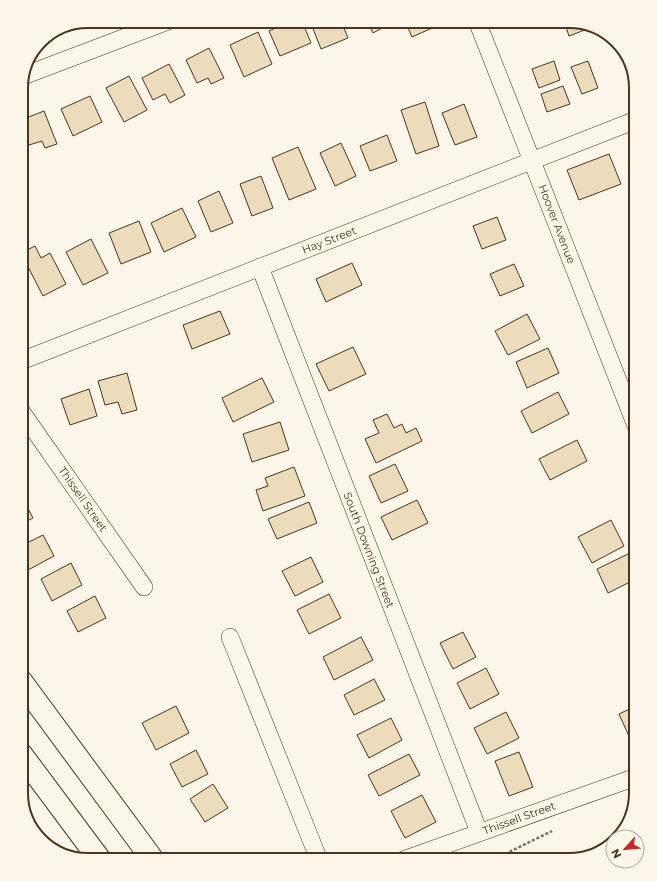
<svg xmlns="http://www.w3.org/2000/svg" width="657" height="881" font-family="Montserrat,sans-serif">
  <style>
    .building { fill: #ecdcbc; stroke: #4a3520 }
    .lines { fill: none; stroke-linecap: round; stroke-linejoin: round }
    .street-casing { stroke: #4a3520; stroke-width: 18 }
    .secondary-casing { stroke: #4a3520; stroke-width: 24 }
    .path { stroke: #7f6f5c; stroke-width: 2.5; stroke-dasharray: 3 2; stroke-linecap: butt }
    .street { stroke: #fbf6e9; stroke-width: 17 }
    .secondary { stroke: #fbf6e9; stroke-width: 22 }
    .labels { text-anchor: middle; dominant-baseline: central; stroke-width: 3; stroke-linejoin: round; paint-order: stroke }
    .street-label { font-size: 11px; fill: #4a3520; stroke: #fbf6e9 }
    .rim { fill: none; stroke: #4a3520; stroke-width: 2 }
  </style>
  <rect width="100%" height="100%" fill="#fbf6e9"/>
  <g class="building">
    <polygon points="291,21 302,21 311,43 280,56 269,31"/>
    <polygon points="310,21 341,21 348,38 321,49"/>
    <polygon points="367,21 393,21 393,22 373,33"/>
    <polygon points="405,21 439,21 441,24 412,37"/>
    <polygon points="564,21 573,21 589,26 590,28 569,36"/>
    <polygon points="258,32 272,64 244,77 230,45"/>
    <polygon points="209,48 224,78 211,84 208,78 197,83 186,60"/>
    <polygon points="554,61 560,80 539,88 532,69"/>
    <polygon points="588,61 598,88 582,94 571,67"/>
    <polygon points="169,64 185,95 170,103 165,94 153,100 142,78"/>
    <polygon points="129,76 147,110 124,122 106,88"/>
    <polygon points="563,86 570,104 547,112 541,94"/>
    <polygon points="90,96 102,122 73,136 61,109"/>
    <polygon points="425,102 439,146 416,154 401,110"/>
    <polygon points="464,104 477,137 455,145 442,113"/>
    <polygon points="44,111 57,144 45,148 42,141 29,145 21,125 21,120"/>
    <polygon points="387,135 397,161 370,171 360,146"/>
    <polygon points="341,143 356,176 335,186 320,153"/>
    <polygon points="298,147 316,189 289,200 272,158"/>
    <polygon points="609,154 621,184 579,200 567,170"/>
    <polygon points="261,176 273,208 252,216 240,184"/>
    <polygon points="219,191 233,223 211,232 198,201"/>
    <polygon points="182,208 196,237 164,252 151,223"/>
    <polygon points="497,217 506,240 482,249 473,226"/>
    <polygon points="139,221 151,252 121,264 109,233"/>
    <polygon points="91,239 108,273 83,285 66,252"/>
    <polygon points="35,246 41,258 50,253 66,284 43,296 21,253"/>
    <polygon points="352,263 362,285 326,302 316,279"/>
    <polygon points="514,264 524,286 500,296 490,274"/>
    <polygon points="220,311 230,334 192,349 183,325"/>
    <polygon points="527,314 540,339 508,355 495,331"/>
    <polygon points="353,347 366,374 329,391 316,364"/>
    <polygon points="548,348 559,373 527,388 516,362"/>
    <polygon points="127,373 137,410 122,414 118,402 105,405 98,381"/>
    <polygon points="262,378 274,402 233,422 222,398"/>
    <polygon points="89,389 97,416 70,425 61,399"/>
    <polygon points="558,392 569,414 532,433 521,411"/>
    <polygon points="387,414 394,428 402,424 406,433 416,428 422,441 376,463 365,439 379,433 373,420"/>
    <polygon points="280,422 289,450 252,462 243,434"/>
    <polygon points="577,440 587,461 550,480 539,459"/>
    <polygon points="395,464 408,491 381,503 369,476"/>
    <polygon points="294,467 305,496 263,511 256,490 268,486 265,478"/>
    <polygon points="417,500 428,523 392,540 381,517"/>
    <polygon points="24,501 33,518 21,524 21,502"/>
    <polygon points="309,502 317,523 277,539 268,519"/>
    <polygon points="611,520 624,546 592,563 578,537"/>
    <polygon points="43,535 54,556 28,570 21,557 21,546"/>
    <polygon points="628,554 636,570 636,579 608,593 597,569"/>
    <polygon points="311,557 323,582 295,596 282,571"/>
    <polygon points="71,563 82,585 52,601 41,579"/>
    <polygon points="329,594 341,618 309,634 297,610"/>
    <polygon points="95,596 106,618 78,632 67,611"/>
    <polygon points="463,632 476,657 453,669 440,643"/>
    <polygon points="361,637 373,660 334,680 323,657"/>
    <polygon points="636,657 636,677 629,661"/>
    <polygon points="486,668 499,694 470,709 457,683"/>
    <polygon points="374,679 385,700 354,715 344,695"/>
    <polygon points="176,706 189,733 156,750 142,723"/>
    <polygon points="636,706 636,742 632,743 619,714"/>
    <polygon points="506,712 519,738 487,754 474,728"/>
    <polygon points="391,718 402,740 369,758 357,735"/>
    <polygon points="196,750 208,774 182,787 170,764"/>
    <polygon points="519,752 533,787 509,796 495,761"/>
    <polygon points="409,754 420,775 379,796 368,775"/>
    <polygon points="213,784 228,808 205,822 190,799"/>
    <polygon points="422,795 436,822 405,838 391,811"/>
  </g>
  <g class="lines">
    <defs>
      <g id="street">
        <polyline points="477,21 636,426"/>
        <polyline points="23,76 168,21"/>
        <polyline points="260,267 479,832"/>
        <polyline points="21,361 636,120"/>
        <polyline points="21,411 144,587"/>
        <polyline points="230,637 319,860"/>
        <polyline points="403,860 636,777"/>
      </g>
      <g id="secondary">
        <polyline points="21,681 153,860"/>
        <polyline points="21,754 100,860"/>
      </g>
    </defs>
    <use href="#street" class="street-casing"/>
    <use href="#secondary" class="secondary-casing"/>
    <polyline class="path" points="505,854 552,831"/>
    <use href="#street" class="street"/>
    <use href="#secondary" class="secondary"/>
  </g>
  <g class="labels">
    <g class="street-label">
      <text transform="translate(557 224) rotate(69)">Hoover Avenue</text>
      <text transform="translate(329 240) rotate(-21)">Hay Street</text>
      <text transform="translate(83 499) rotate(55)">Thissell Street</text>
      <text transform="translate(369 550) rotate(69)">South Downing Street</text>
      <text transform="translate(519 818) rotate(-20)">Thissell Street</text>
    </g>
  </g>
  <path d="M0 0H657V881H0ZM88 28H569A60 60 0 0 1 629 88V793A60 60 0 0 1 569 853H88A60 60 0 0 1 28 793V88A60 60 0 0 1 88 28Z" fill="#fbf6e9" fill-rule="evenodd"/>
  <path class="rim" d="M88 28H569A60 60 0 0 1 629 88V793A60 60 0 0 1 569 853H88A60 60 0 0 1 28 793V88A60 60 0 0 1 88 28Z"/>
  <g transform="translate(625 849) rotate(243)"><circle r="19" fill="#fbf6e9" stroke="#b4a999"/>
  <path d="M0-3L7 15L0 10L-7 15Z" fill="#c62828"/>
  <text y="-6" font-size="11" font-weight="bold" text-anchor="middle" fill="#4a3520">N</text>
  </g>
</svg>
